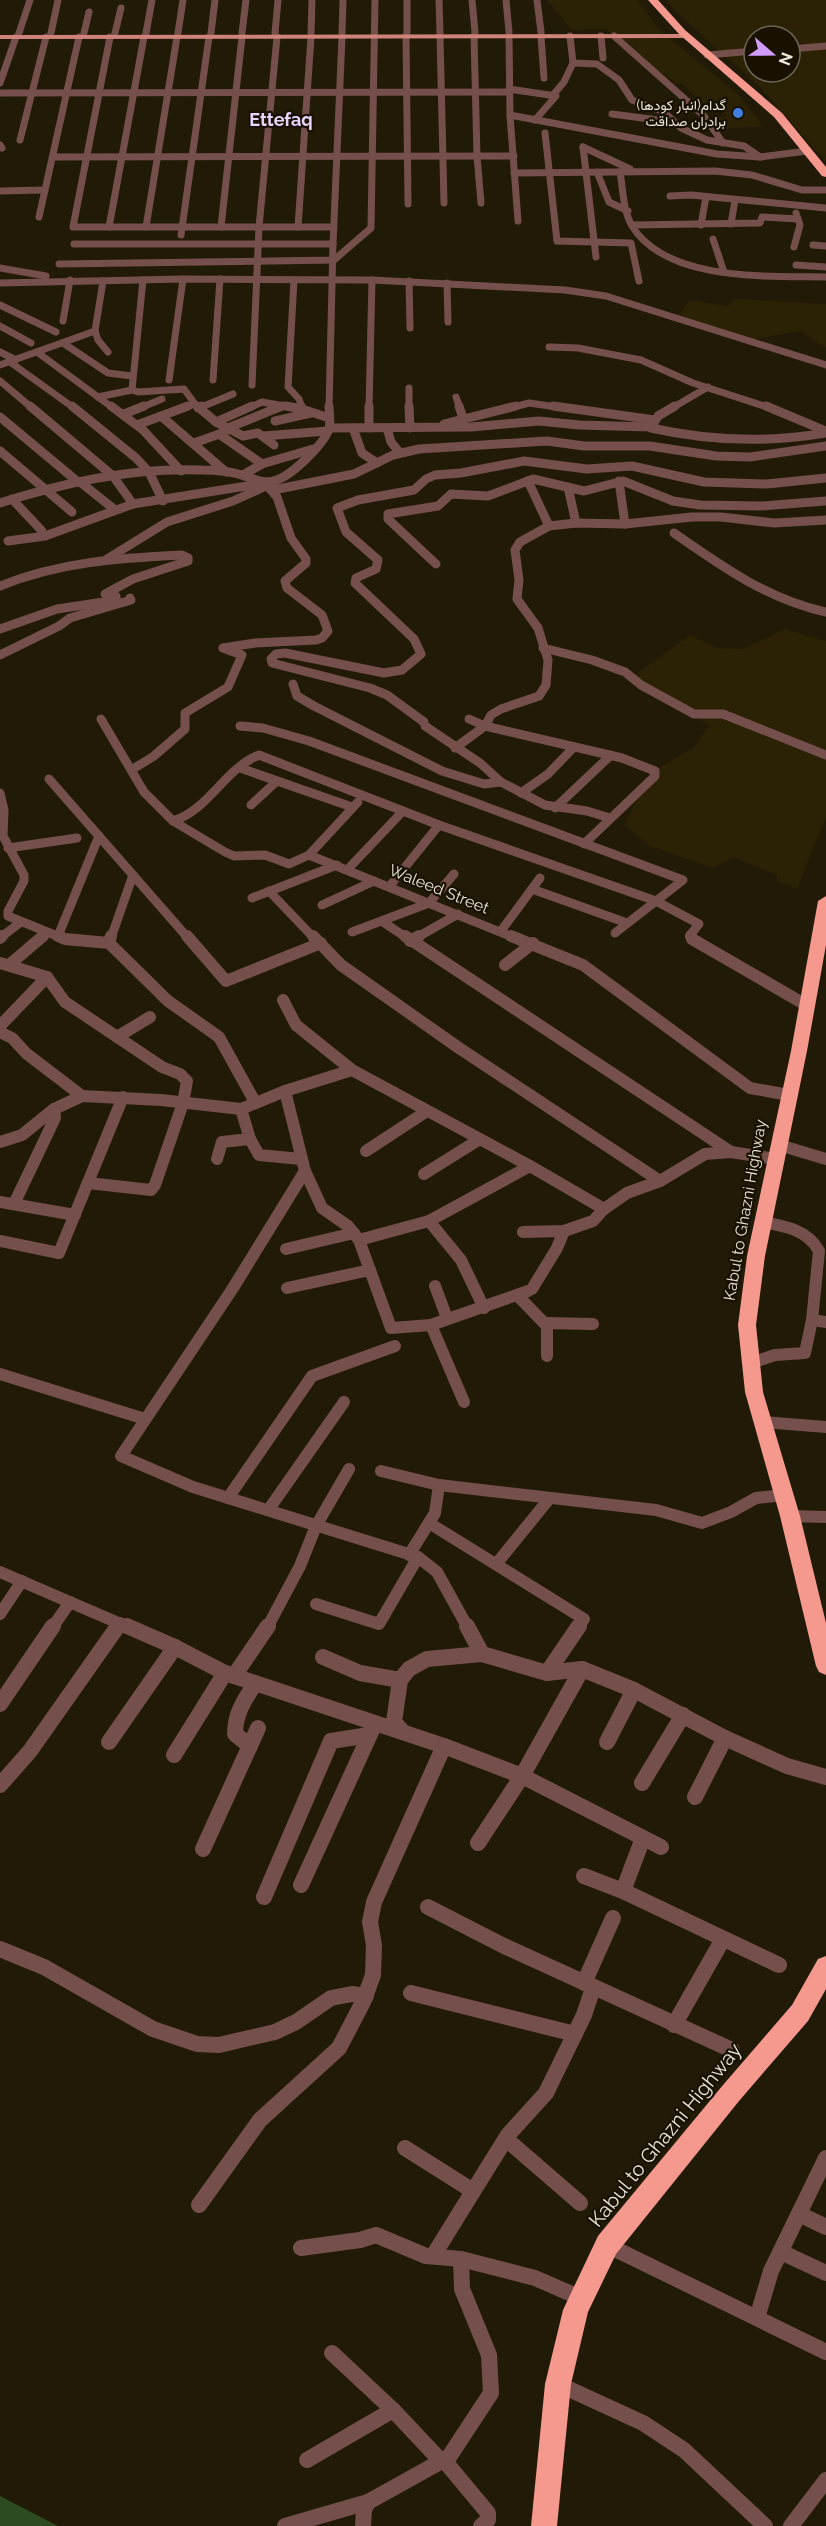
<svg xmlns="http://www.w3.org/2000/svg" width="826" height="2526" font-family="Raleway,Vazirmatn,sans-serif">
  <style>
    .built { fill: #2b2205; fill-rule: evenodd }
    .green { fill: #2c4c1f }
    .lines { fill: none; stroke-linecap: round; stroke-linejoin: round }
    .minor-far3 { stroke: #754f4b; stroke-width: 7 }
    .minor-far2 { stroke: #754f4b; stroke-width: 9 }
    .minor-far1 { stroke: #754f4b; stroke-width: 12 }
    .minor { stroke: #754f4b; stroke-width: 16 }
    .major { fill: #d0837a; fill-rule: evenodd }
    .highway { fill: #f5988d; fill-rule: evenodd }
    .shop-dot { fill: #3f7fe0; stroke: #181100; stroke-width: 2 }
    .labels { text-anchor: middle; dominant-baseline: central; stroke-width: 4.5; stroke-linejoin: round; paint-order: stroke }
    .far-poi-label { font-size: 14px; fill: #eae6d9; stroke: #181100; text-anchor: end }
    .street-label { font-size: 16px; fill: #eae6d9; stroke: #181100 }
    .far-district-label { font-size: 18px; font-weight: bold; fill: #e9d4fe; stroke: #181100 }
    .near-street-label { font-size: 20px; fill: #eae6d9; stroke: #181100 }
  </style>
  <rect width="100%" height="100%" fill="#211a06"/>
  <g class="built">
    <polygon points="547,0 637,0 658,29 739,95 763,126 719,129 715,118 728,116 715,106 705,107 682,83 676,84 666,74 659,75 606,29 572,30"/>
    <path d="M 667,0 L 826,0 L 826,162 L 760,87 L 675,11 ZM 754,36 L 790,36 L 790,72 L 754,72 Z"/>
    <polygon points="736,299 826,304 826,348 800,331 750,340 679,317 689,300 727,306"/>
    <polygon points="784,629 826,641 826,817 797,888 777,881 777,875 733,857 713,868 650,846 624,825 652,772 694,747 709,725 632,677 690,635 717,648 743,649"/>
  </g>
  <polygon class="green" points="0,2496 58,2526 0,2526"/>
  <g class="lines">
    <g class="minor-far3">
      <polyline points="407,0 407,33"/>
      <polyline points="439,0 440,33"/>
      <polyline points="472,0 475,32"/>
      <polyline points="506,0 509,32"/>
      <polyline points="537,0 541,32"/>
      <polyline points="19,33 30,0"/>
      <polyline points="51,33 58,0"/>
      <polyline points="84,33 89,12"/>
      <polyline points="115,33 121,8"/>
      <polyline points="146,33 152,0"/>
      <polyline points="178,33 183,0"/>
      <polyline points="211,33 215,0"/>
      <polyline points="242,33 246,0"/>
      <polyline points="275,33 278,0"/>
      <polyline points="311,33 312,0"/>
      <polyline points="342,33 343,0"/>
      <polyline points="406,36 408,204"/>
      <polyline points="440,36 444,203"/>
      <polyline points="474,36 477,156 481,203"/>
      <polyline points="541,36 544,78"/>
      <polyline points="570,36 573,63 597,64 619,80 632,100 664,112 681,128 707,140 744,146 760,157"/>
      <polyline points="601,36 603,58"/>
      <polyline points="614,36 704,116 723,143"/>
      <polyline points="110,37 73,227 334,227"/>
      <polyline points="509,37 510,115 518,221"/>
      <polyline points="790,49 826,46"/>
      <polyline points="707,55 754,51"/>
      <polyline points="0,83 16,37"/>
      <polyline points="509,89 556,96 535,120"/>
      <polyline points="0,93 509,92"/>
      <polyline points="553,95 564,82 573,63"/>
      <polyline points="612,114 673,122"/>
      <polyline points="510,115 717,154 760,157 807,151"/>
      <polyline points="545,133 557,241 631,243 639,281"/>
      <polyline points="20,140 46,37"/>
      <polyline points="0,145 2,148"/>
      <polyline points="583,147 596,257"/>
      <polyline points="583,147 630,169"/>
      <polyline points="53,157 514,156"/>
      <polyline points="597,172 609,202 628,211"/>
      <path d="M 620,172 C 623,189 623,211 632,226 C 667,282 768,276 826,277"/>
      <polyline points="514,173 715,171 752,175 802,190 826,190"/>
      <polyline points="0,191 45,190"/>
      <polyline points="670,196 691,195 826,208"/>
      <polyline points="39,217 79,37"/>
      <polyline points="731,224 735,200"/>
      <polyline points="632,225 760,223 762,217 798,219"/>
      <polyline points="701,225 706,197"/>
      <polyline points="109,227 144,37"/>
      <polyline points="146,227 177,37"/>
      <polyline points="221,227 242,37"/>
      <polyline points="298,227 311,37"/>
      <polyline points="181,235 209,37"/>
      <polyline points="713,239 724,272"/>
      <polyline points="74,244 333,244"/>
      <polyline points="813,245 826,246"/>
      <polyline points="794,247 800,225 796,213"/>
      <polyline points="59,264 334,260 371,228 375,0"/>
      <polyline points="796,265 826,267"/>
      <polyline points="0,268 46,276"/>
      <polyline points="143,280 132,390 138,392 184,389 198,408"/>
      <polyline points="294,280 288,387 299,399 302,408"/>
      <polyline points="103,281 95,331 98,340 108,352"/>
      <polyline points="409,281 410,328"/>
      <polyline points="0,283 183,279 372,280 565,290 606,296 826,365"/>
      <polyline points="447,283 448,322"/>
      <polyline points="0,305 56,332"/>
      <polyline points="63,321 70,280"/>
      <polyline points="0,326 31,343"/>
      <polyline points="63,343 108,373 132,376"/>
      <polyline points="549,347 578,348 641,360 693,383 770,408"/>
      <polyline points="0,352 16,360"/>
      <polyline points="37,352 113,408"/>
      <polyline points="10,362 74,408"/>
      <polyline points="0,365 95,331"/>
      <polyline points="169,380 183,279"/>
      <polyline points="213,380 220,279"/>
      <polyline points="0,381 32,408"/>
      <polyline points="252,385 259,227 277,37"/>
      <polyline points="409,388 409,408"/>
      <polyline points="98,397 132,390"/>
      <polyline points="456,397 460,408"/>
      <polyline points="140,408 162,399"/>
      <polyline points="184,408 194,404"/>
      <polyline points="199,408 233,394"/>
      <polyline points="249,408 262,402 295,408"/>
      <polyline points="279,408 283,406"/>
      <polyline points="329,408 333,244 342,37"/>
      <polyline points="369,408 372,280"/>
      <polyline points="510,408 529,403 564,408"/>
      <polyline points="672,408 708,387"/>
    </g>
    <g class="minor-far2">
      <polyline points="30,406 113,476 133,504"/>
      <polyline points="72,406 136,458 149,472 163,501"/>
      <polyline points="111,406 143,430 181,471"/>
      <polyline points="197,406 216,422 243,436 258,433 274,445"/>
      <polyline points="286,406 302,409"/>
      <polyline points="301,406 302,409 329,418"/>
      <polyline points="409,406 410,428"/>
      <polyline points="459,406 463,418"/>
      <polyline points="553,406 655,420"/>
      <path d="M 675,406 L 658,416 L 651,428 C 709,441 767,443 826,433"/>
      <polyline points="766,406 826,431"/>
      <polyline points="198,408 202,406"/>
      <polyline points="124,414 144,406"/>
      <polyline points="161,416 226,472"/>
      <polyline points="0,417 78,482"/>
      <polyline points="275,421 311,413"/>
      <polyline points="216,422 252,406"/>
      <polyline points="444,424 516,406"/>
      <polyline points="137,425 188,406"/>
      <polyline points="228,428 282,406"/>
      <polyline points="329,428 471,427 539,421 579,425 651,427"/>
      <polyline points="353,428 362,453 377,463"/>
      <polyline points="369,428 369,406"/>
      <polyline points="387,428 391,442 400,453"/>
      <polyline points="219,434 262,464"/>
      <polyline points="263,436 328,431"/>
      <polyline points="194,443 225,432"/>
      <polyline points="0,451 72,512"/>
      <polyline points="243,475 262,464 313,449"/>
      <polyline points="528,481 549,526"/>
      <polyline points="619,481 625,524"/>
      <polyline points="80,482 114,509"/>
      <polyline points="568,487 576,523"/>
      <polyline points="273,490 354,474 393,455 419,449 547,441 584,446 650,446 716,456 750,457 826,446"/>
      <polyline points="12,499 42,531"/>
      <path d="M 0,503 C 65,482 133,467 202,470 C 213,470 227,471 238,474 C 250,477 261,484 273,481 C 290,478 323,445 329,429 C 331,422 329,413 329,406"/>
      <path d="M 674,533 C 721,566 769,600 826,612"/>
      <polyline points="8,541 45,536 133,504 265,483 277,497 291,538 306,559 306,563 285,581 287,588 322,615 328,631 322,638 316,640 255,643 223,648"/>
      <polyline points="107,559 167,522 233,501 264,487"/>
      <polyline points="436,564 388,519 388,514 438,506 451,494 488,496 533,479 584,491 623,481 673,501 700,505 761,506 826,501"/>
      <path d="M 0,586 C 59,562 119,558 182,555 L 188,558"/>
      <polyline points="116,596 105,594 133,579 188,561 188,558"/>
      <polyline points="0,629 57,609 117,600"/>
      <polyline points="543,648 592,660 625,672 641,685 694,714 723,714 826,755"/>
      <polyline points="0,655 59,626 70,618 131,600 130,598"/>
      <polyline points="293,684 297,696 314,706 442,771 484,784 501,782"/>
      <polyline points="101,719 144,792 173,821 225,852 234,856 265,855 289,864 309,855 515,938"/>
      <polyline points="469,719 485,726 622,758 655,771 655,776 584,844"/>
      <polyline points="240,726 263,728 309,741 683,880 615,933"/>
      <polyline points="455,748 485,726 491,715 501,709 539,696 546,685 548,660 538,628 517,599 519,580 515,550 520,542 549,526 576,523 625,524 692,517 721,517 774,523 826,520"/>
      <polyline points="240,768 352,807"/>
      <polyline points="133,769 154,756 185,729 185,713 228,687 242,655 223,648"/>
      <polyline points="49,779 188,938"/>
      <polyline points="0,793 4,810 3,836 24,875 24,881 8,911 8,916 62,938"/>
      <polyline points="521,793 548,774 574,747"/>
      <polyline points="251,805 277,781"/>
      <polyline points="555,808 611,755"/>
      <polyline points="610,818 587,811 545,805 501,782 480,763 425,726 424,722 387,695 370,688 272,663 271,659 276,654 285,653 384,673 402,670 421,654 414,639 355,583 356,578 376,569 378,560 346,532 337,508 358,500 414,490 426,479 435,475 461,473 524,461 587,469 632,466 704,482 767,484 826,478"/>
      <path d="M 173,821 C 209,810 224,769 259,755 L 439,825 L 656,901 L 699,924 L 691,934 L 692,938"/>
      <polyline points="8,848 77,838"/>
      <polyline points="309,855 358,802"/>
      <polyline points="348,869 403,811"/>
      <polyline points="389,887 439,825"/>
      <polyline points="532,889 627,923"/>
      <polyline points="269,891 314,938"/>
      <polyline points="252,898 337,865"/>
      <polyline points="322,905 374,881"/>
      <polyline points="383,922 407,938"/>
      <polyline points="501,931 540,878"/>
      <polyline points="352,932 429,903 454,874"/>
      <polyline points="58,936 99,836"/>
      <polyline points="0,938 21,922"/>
      <polyline points="41,938 47,933"/>
      <polyline points="111,938 133,875"/>
      <polyline points="416,938 458,914"/>
    </g>
    <g class="minor-far1">
      <polyline points="58,936 65,939 109,943 168,1001 219,1037 255,1102"/>
      <polyline points="187,936 226,981 321,943"/>
      <polyline points="313,936 341,965 459,1048 660,1181"/>
      <polyline points="405,936 731,1152"/>
      <polyline points="511,936 583,965 750,1088 789,1095"/>
      <polyline points="691,936 692,939 806,1005"/>
      <polyline points="0,938 2,936"/>
      <polyline points="410,941 419,936"/>
      <polyline points="109,943 111,936"/>
      <polyline points="0,963 47,977 65,1002 162,1067 180,1074 187,1081 183,1103 155,1185 151,1190 88,1183"/>
      <polyline points="9,965 43,936"/>
      <polyline points="505,965 533,943"/>
      <polyline points="283,1000 296,1025 352,1070 530,1166 604,1209"/>
      <polyline points="0,1026 47,977"/>
      <polyline points="0,1032 12,1038 27,1054 82,1096"/>
      <polyline points="117,1037 150,1017"/>
      <polyline points="285,1091 305,1171 322,1208 348,1226 359,1240 391,1328 431,1325 528,1291"/>
      <polyline points="241,1109 250,1139 259,1155 301,1159"/>
      <polyline points="0,1142 22,1135 54,1109 82,1096 161,1100 241,1109 285,1091 352,1070"/>
      <polyline points="779,1145 826,1159"/>
      <polyline points="366,1151 427,1111"/>
      <polyline points="217,1159 222,1142 250,1139"/>
      <polyline points="305,1171 233,1288 121,1456 193,1487 418,1557 437,1572 468,1628"/>
      <polyline points="424,1174 480,1139"/>
      <polyline points="0,1202 75,1215"/>
      <polyline points="14,1204 55,1118 54,1109"/>
      <polyline points="429,1221 461,1260 484,1308"/>
      <polyline points="523,1232 564,1231 593,1221 604,1209 627,1193 660,1181 705,1154 731,1152 776,1159"/>
      <polyline points="359,1240 429,1221 530,1166"/>
      <polyline points="0,1241 59,1253 123,1097"/>
      <polyline points="286,1249 354,1233"/>
      <polyline points="435,1286 447,1318"/>
      <polyline points="287,1288 370,1270"/>
      <polyline points="532,1289 557,1248 564,1231"/>
      <polyline points="517,1295 547,1326 547,1356"/>
      <polyline points="812,1320 826,1322"/>
      <polyline points="545,1323 593,1324"/>
      <polyline points="431,1325 464,1402"/>
      <path d="M 751,1363 L 775,1355 L 805,1353 L 812,1320 L 819,1251 C 808,1230 785,1226 763,1222"/>
      <polyline points="0,1374 145,1419"/>
      <polyline points="763,1422 826,1427"/>
      <polyline points="381,1471 439,1485 656,1510 702,1523 731,1512 756,1498 784,1495"/>
      <polyline points="228,1498 312,1376 395,1346"/>
      <polyline points="269,1509 344,1402"/>
      <polyline points="790,1516 826,1517"/>
      <polyline points="429,1523 584,1619 578,1628"/>
      <polyline points="409,1555 435,1513 439,1485"/>
      <polyline points="497,1563 549,1499"/>
      <polyline points="0,1572 130,1628"/>
      <polyline points="316,1604 379,1624 418,1557"/>
      <polyline points="0,1614 22,1581"/>
      <polyline points="52,1628 70,1602"/>
      <polyline points="117,1628 120,1623"/>
      <polyline points="267,1628 300,1566 316,1526 349,1469"/>
    </g>
    <g class="minor">
      <polyline points="127,1626 175,1647 225,1673 444,1746 522,1776 661,1847"/>
      <polyline points="467,1626 482,1654"/>
      <polyline points="323,1657 360,1673 400,1680"/>
      <polyline points="547,1673 579,1626"/>
      <polyline points="234,1676 268,1626"/>
      <polyline points="0,1704 53,1626"/>
      <polyline points="403,1732 394,1722 400,1680 409,1669 427,1659 482,1654 547,1673 582,1669 634,1690 725,1738 787,1766 826,1777"/>
      <polyline points="109,1742 175,1647"/>
      <polyline points="607,1742 634,1690"/>
      <path d="M 250,1746 L 235,1734 C 235,1714 244,1700 255,1684"/>
      <polyline points="174,1755 225,1673"/>
      <polyline points="642,1783 683,1715"/>
      <polyline points="0,1785 30,1751 118,1626"/>
      <polyline points="695,1797 725,1738"/>
      <polyline points="478,1843 522,1776 582,1669"/>
      <polyline points="203,1849 258,1728"/>
      <polyline points="584,1876 623,1891 779,1965"/>
      <polyline points="301,1885 372,1730"/>
      <polyline points="623,1891 643,1838"/>
      <polyline points="264,1897 331,1741 369,1735"/>
      <polyline points="428,1907 504,1946 732,2050"/>
      <polyline points="0,1949 44,1967 153,2029 197,2044 219,2045 275,2032 296,2022 331,1998 352,1994 366,1996"/>
      <polyline points="584,1983 613,1918"/>
      <polyline points="411,1993 575,2034"/>
      <polyline points="674,2025 723,1939"/>
      <polyline points="506,2139 580,2203"/>
      <polyline points="405,2148 473,2191"/>
      <polyline points="199,2205 260,2120 339,2048 363,2002 373,1975 374,1945 370,1922 374,1902 444,1746"/>
      <polyline points="799,2214 826,2227"/>
      <polyline points="607,2245 826,2352"/>
      <polyline points="301,2248 360,2240 376,2235 426,2256 461,2259 535,2278 574,2295 576,2306"/>
      <polyline points="781,2252 826,2273"/>
      <polyline points="433,2256 508,2135 546,2093 584,2015 593,1988"/>
      <polyline points="757,2318 771,2271 826,2158"/>
      <polyline points="332,2353 393,2410 440,2460"/>
      <polyline points="558,2384 643,2423 684,2450 765,2526"/>
      <polyline points="443,2459 488,2513 488,2520 481,2526"/>
      <polyline points="307,2460 393,2410"/>
      <polyline points="285,2526 368,2502"/>
      <polyline points="363,2526 364,2510 368,2502 449,2457 491,2393 489,2355 462,2289 461,2259"/>
      <polyline points="791,2526 826,2480"/>
    </g>
    <polygon class="major" points="686,34 690,36 689,38 0,39 0,35"/>
    <g class="highway">
      <polygon points="648,0 658,0 685,30 782,113 826,167 826,177 822,176 774,117 679,34"/>
      <polygon points="826,896 826,945 807,1051 765,1256 756,1325 763,1392 800,1516 826,1623 826,1675 819,1672 816,1666 780,1516 745,1392 738,1325 747,1256 791,1051 818,901"/>
      <polygon points="826,1956 826,1989 808,2021 739,2101 616,2254 588,2312 571,2384 557,2526 531,2526 545,2384 563,2310 598,2236 723,2085 792,2005 818,1959"/>
    </g>
  </g>
  <circle class="shop-dot" cx="738" cy="113" r="6"/>
  <g class="labels">
    <g class="far-poi-label">
      <text x="726" y="105">(انبار کودها)گدام<tspan x="726" dy="16">برادران صداقت</tspan></text>
    </g>
    <g class="street-label">
      <text transform="translate(439 889) rotate(22)">Waleed Street</text>
      <text transform="translate(745 1210) rotate(-80)">Kabul to Ghazni Highway</text>
    </g>
    <g class="far-district-label">
      <text x="281" y="119">Ettefaq</text>
    </g>
    <g class="near-street-label">
      <text transform="translate(665 2135) rotate(-51)">Kabul to Ghazni Highway</text>
    </g>
  </g>
  <g transform="translate(772 54) rotate(110)"><circle r="28" fill="#181100" stroke="#6c6657" stroke-width="1.5"/>
  <path d="M0-4.5L10 22L0 15L-10 22Z" fill="#d09dff"/>
  <text y="-9" font-size="16" font-weight="bold" text-anchor="middle" fill="#eae6d9">N</text>
  </g>
</svg>
